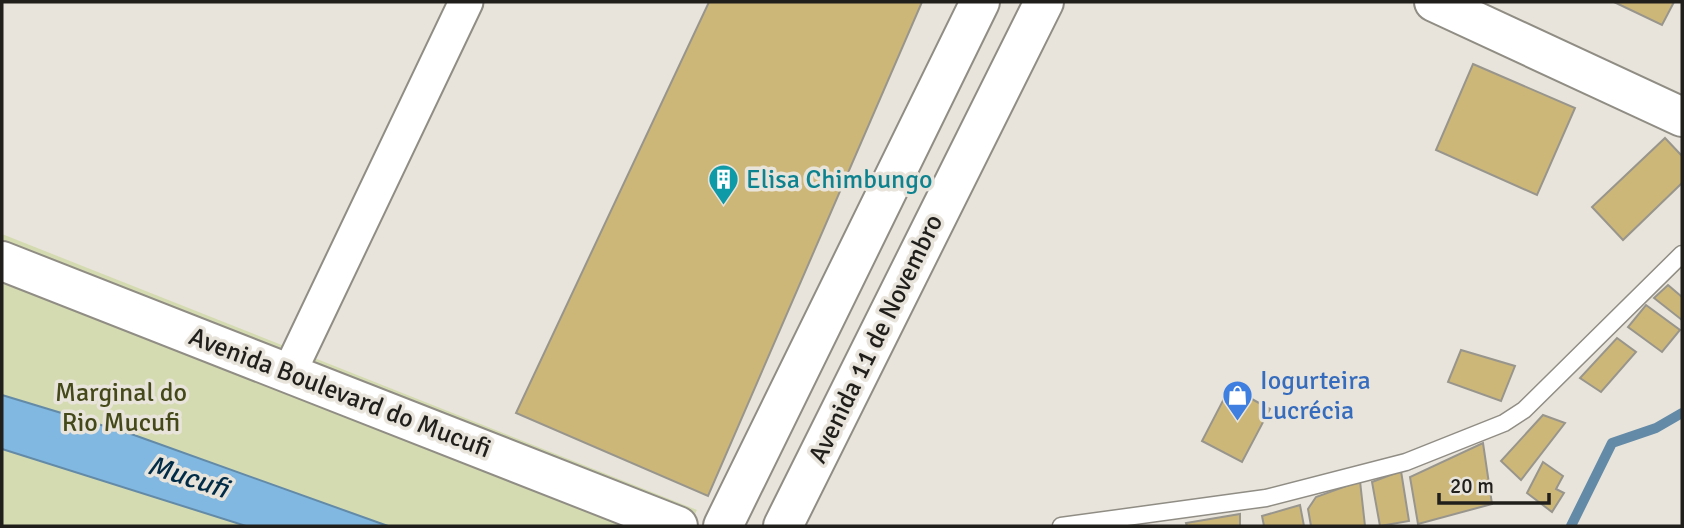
<svg xmlns="http://www.w3.org/2000/svg" width="1684" height="528" font-family="Signika,sans-serif">
  <style>
    .green { fill: #d5dbb1 }
    .water { fill: #80b8e2; stroke: #638aa7; stroke-width: 2 }
    .lines { fill: none; stroke-linecap: round; stroke-linejoin: round }
    .stream { stroke: #638aa7; stroke-width: 10 }
    .building { fill: #cdb778; stroke: #98958d; stroke-width: 2 }
    .service-casing { stroke: #908d85; stroke-width: 19 }
    .minor-casing { stroke: #908d85; stroke-width: 37 }
    .tertiary-casing { stroke: #908d85; stroke-width: 42 }
    .secondary-casing { stroke: #908d85; stroke-width: 42 }
    .service { stroke: #fff; stroke-width: 16 }
    .minor { stroke: #fff; stroke-width: 33 }
    .tertiary { stroke: #fff; stroke-width: 38 }
    .secondary { stroke: #fff; stroke-width: 38 }
    .labels { text-anchor: middle; dominant-baseline: central; stroke-width: 7; stroke-linejoin: round; paint-order: stroke }
    .culture-label { font-size: 26px; fill: #0d838f; stroke: #e8e4db; text-anchor: start }
    .street-label { font-size: 26px; fill: #201f1c; stroke: #e8e4db }
    .shop-label { font-size: 26px; fill: #366cbe; stroke: #e8e4db; text-anchor: start }
    .park-label { font-size: 26px; fill: #45491a; stroke: #e8e4db }
    .water-label { font-size: 28px; font-style: italic; fill: #002c48; stroke: #e8e4db }
  </style>
  <rect width="100%" height="100%" fill="#e8e4db"/>
  <polygon class="green" points="2,234 697,510 689,526 2,526"/>
  <polygon class="water" points="2,395 134,435 388,526 246,526 2,449"/>
  <g class="lines">
    <polyline class="stream" points="1571,526 1612,443 1656,428 1682,413"/>
  </g>
  <g class="building">
    <polygon points="709,2 922,2 708,496 516,413"/>
    <polygon points="1614,2 1674,2 1662,25"/>
    <polygon points="1473,64 1575,108 1537,195 1436,150"/>
    <polygon points="1665,138 1682,156 1682,183 1623,240 1592,207"/>
    <polygon points="1668,285 1682,297 1682,320 1654,298"/>
    <polygon points="1646,305 1680,330 1662,352 1628,327"/>
    <polygon points="1617,338 1636,352 1601,392 1580,378"/>
    <polygon points="1461,350 1515,366 1501,401 1448,382"/>
    <polygon points="1230,387 1270,409 1242,462 1202,441"/>
    <polygon points="1543,415 1565,423 1521,480 1501,461"/>
    <polygon points="1483,443 1492,504 1418,524 1410,477"/>
    <polygon points="1543,462 1563,476 1556,489 1564,493 1552,512 1527,493"/>
    <polygon points="1401,471 1409,521 1380,526 1372,482"/>
    <polygon points="1360,481 1365,526 1311,526 1308,509 1316,497"/>
    <polygon points="1300,505 1304,526 1264,526 1262,516"/>
    <polygon points="1240,514 1240,526 1187,526 1186,523"/>
  </g>
  <g class="lines">
    <defs>
      <polyline id="service" points="1061,526 1266,498 1406,462 1504,423 1524,410 1682,254"/>
      <polyline id="minor" points="289,373 466,2"/>
      <g id="tertiary">
        <polyline points="2,261 678,526"/>
        <polyline points="723,526 980,2"/>
        <polyline points="783,526 1044,2"/>
      </g>
      <polyline id="secondary" points="1434,2 1682,117"/>
    </defs>
    <use href="#service" class="service-casing"/>
    <use href="#minor" class="minor-casing"/>
    <use href="#tertiary" class="tertiary-casing"/>
    <use href="#secondary" class="secondary-casing"/>
    <use href="#service" class="service"/>
    <use href="#minor" class="minor"/>
    <use href="#tertiary" class="tertiary"/>
    <use href="#secondary" class="secondary"/>
  </g>
  <defs>
    <symbol id="building-pin" viewBox="-11 -11 22 30"><path d="M0 17L-7.5 6A9.5 9.5 0 1 1 7.5 6Z" fill="#0f9aa8" stroke="#e8e4db"/><path d="M-4-6H4V6H1V3H-1V6H-4ZM-2.5-4.3h1.7v1.8h-1.7ZM.8-4.3h1.7v1.8H.8ZM-2.5-1h1.7V.8h-1.7ZM.8-1h1.7V.8H.8Z" fill="#fff"/></symbol>
    <symbol id="shop-pin" viewBox="-11 -11 22 30"><path d="M0 17L-7.5 6A9.5 9.5 0 1 1 7.5 6Z" fill="#3f7fe0" stroke="#e8e4db"/><path d="M-5-2.5h2.3a2.7 3.5 0 0 1 5.4 0H5L5.5 6h-11ZM-1.5-2.5h3a1.5 2.3 0 0 0-3 0Z" fill="#fff"/></symbol>
  </defs>
  <g fill-rule="evenodd">
    <use href="#building-pin" x="706" y="162" width="35" height="47"/>
    <use href="#shop-pin" x="1220" y="378" width="35" height="47"/>
  </g>
  <g class="labels">
    <g class="culture-label">
      <text x="746" y="180">Elisa Chimbungo</text>
    </g>
    <g class="street-label">
      <text transform="translate(876 339) rotate(-64)">Avenida 11 de Novembro</text>
      <text transform="translate(340 393) rotate(21)">Avenida Boulevard do Mucufi</text>
    </g>
    <g class="shop-label">
      <text x="1260" y="381">Iogurteira<tspan x="1260" dy="30">Lucrécia</tspan></text>
    </g>
    <g class="park-label">
      <text x="121" y="393">Marginal do<tspan x="121" dy="30">Rio Mucufi</tspan></text>
    </g>
    <g class="water-label">
      <text transform="translate(188 477) rotate(18)">Mucufi</text>
    </g>
  </g>
  <rect width="1684" height="528" fill="none" stroke="#201f1c" stroke-width="7"/>
  <path d="M1439 493v10h110v-10" fill="none" stroke="#201f1c" stroke-width="3.5"/>
  <text x="1450" y="493" font-size="21" fill="#201f1c" stroke="#e8e4db" stroke-width="5" paint-order="stroke">20 m</text>
</svg>
